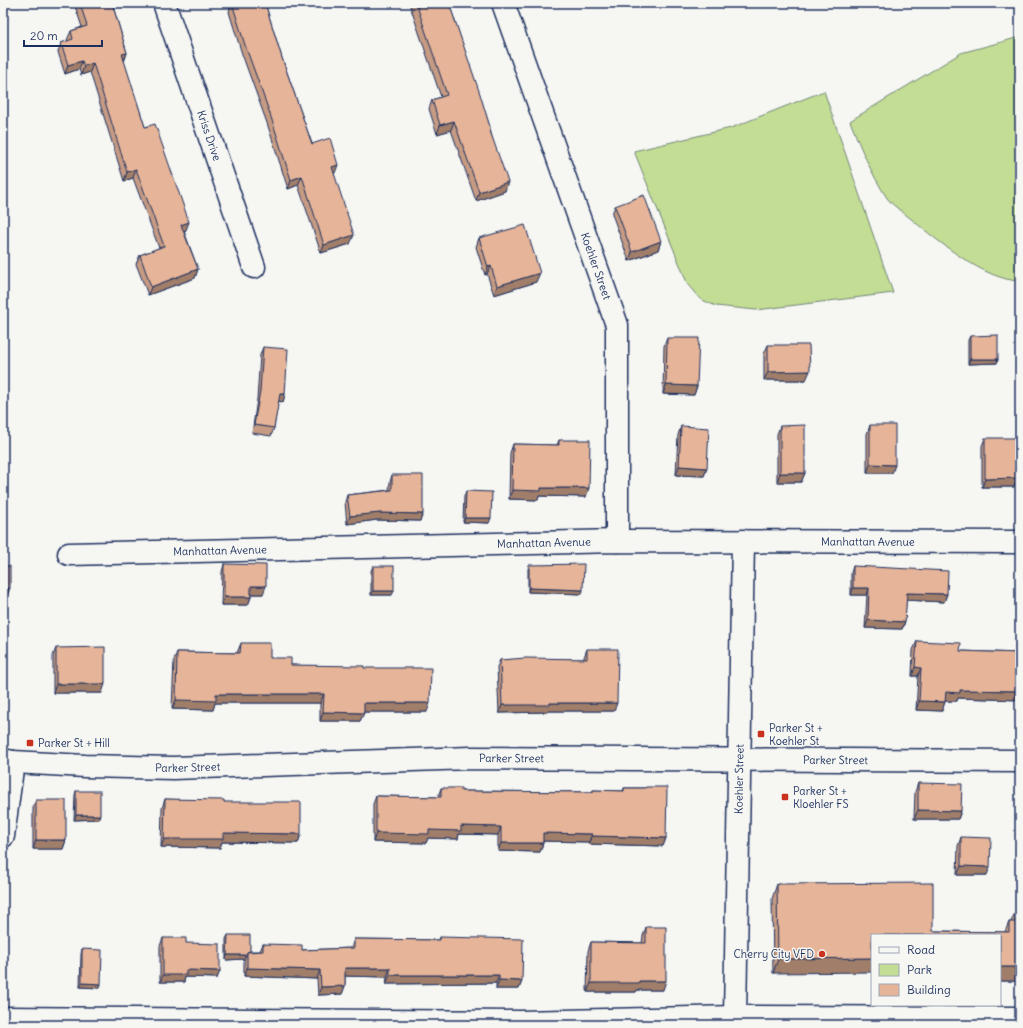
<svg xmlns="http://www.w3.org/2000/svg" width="1023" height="1028" font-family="Delius,sans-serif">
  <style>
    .green { fill: #c4dd94; stroke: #708679 }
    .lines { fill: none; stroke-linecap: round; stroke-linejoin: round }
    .minor-casing { stroke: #1b2f5e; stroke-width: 25 }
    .tertiary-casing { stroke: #1b2f5e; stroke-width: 25 }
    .minor { stroke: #f6f6f2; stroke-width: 22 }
    .tertiary { stroke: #f6f6f2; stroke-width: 22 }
    .wall { fill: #c69b83; stroke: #1b2f5e }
    .shaded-wall { fill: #a17e6a; stroke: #1b2f5e }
    .building { fill: #e6b498; stroke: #1b2f5e }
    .poi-dot { fill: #c8321e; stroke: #f6f6f2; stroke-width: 1.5 }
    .labels { text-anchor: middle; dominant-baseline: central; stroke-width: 3; stroke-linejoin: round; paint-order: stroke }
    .street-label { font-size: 11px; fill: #1b2f5e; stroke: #f6f6f2 }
    .poi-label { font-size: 11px; fill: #1b2f5e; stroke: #f6f6f2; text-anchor: start }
  </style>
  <rect width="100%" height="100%" fill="#f6f6f2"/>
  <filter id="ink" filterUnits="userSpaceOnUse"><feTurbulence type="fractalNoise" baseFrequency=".025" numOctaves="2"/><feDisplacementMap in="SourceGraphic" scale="8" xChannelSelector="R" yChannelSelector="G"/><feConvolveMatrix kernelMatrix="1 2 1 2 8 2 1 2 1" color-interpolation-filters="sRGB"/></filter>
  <g filter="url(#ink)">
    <g class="green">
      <path d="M 1020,37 L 1020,281 C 984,280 938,241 910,218 C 903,212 893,206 887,198 C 871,173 861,149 850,121 L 961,53 Z"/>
      <polygon points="824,91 893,293 756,310 716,306 700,299 688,285 634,151 731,128"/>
    </g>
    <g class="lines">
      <defs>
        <g id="minor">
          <path id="s1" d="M 164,3 L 254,267"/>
          <path id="s2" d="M 503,3 L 617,325 L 617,541"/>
          <path id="s3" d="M 69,554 L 617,541 L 1020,542"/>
          <polyline points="3,836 13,762"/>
          <path id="s4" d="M 735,1017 L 743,541"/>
          <polyline points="3,1018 520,1022 735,1017 1020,1018"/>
        </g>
        <g id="tertiary">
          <path id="s5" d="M 3,760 L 13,762 L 85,766 L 173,768 L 471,758 L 1020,761"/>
        </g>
      </defs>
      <use href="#minor" class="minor-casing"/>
      <use href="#tertiary" class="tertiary-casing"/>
      <use href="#minor" class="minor"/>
      <use href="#tertiary" class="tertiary"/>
    </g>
    <g class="wall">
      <polygon points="74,3 112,3 127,53 124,62 145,127 186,230 184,231 198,269 195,278 148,295 136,264 140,255 159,248 133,178 124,181 90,72 81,75 79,69 65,74 58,52 61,43 68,41 67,40 71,31 82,27"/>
      <polygon points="228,3 265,3 282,58 312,144 335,173 334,174 350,244 321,253 298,185 288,189 267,123 242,54 229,12 230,8"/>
      <polygon points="409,3 449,3 490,127 490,129 505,191 476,201 451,130 437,134 429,109 432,100 441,97"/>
      <polygon points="615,206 661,241 658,250 629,261 612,214"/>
      <polygon points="479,238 536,282 494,295 487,274 485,275 476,247"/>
      <polygon points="970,336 998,359 997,363 968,364 968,340"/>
      <polygon points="667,338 697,386 694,395 663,394 664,346"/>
      <polygon points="768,345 806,380 764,380 764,354"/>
      <polygon points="263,347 285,394 283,402 278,401 274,428 271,436 252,433 257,399 260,355"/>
      <polygon points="870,425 892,473 867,473 867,434"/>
      <polygon points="681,426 707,468 704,476 676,475 678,435"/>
      <polygon points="780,426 805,473 801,482 777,482 777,434"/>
      <polygon points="985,438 1018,478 1014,487 982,487 982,446"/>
      <polygon points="559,440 586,497 539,496 538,500 509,499 510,453 513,444 557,445"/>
      <polygon points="392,475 423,514 420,521 377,520 347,524 345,502 347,495 389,490 390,482"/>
      <polygon points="466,491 489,523 463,522 464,496"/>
      <polygon points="224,564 263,594 251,594 251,597 248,605 221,605 222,572"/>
      <polygon points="529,565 582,594 528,592 528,569"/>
      <polygon points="373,566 392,595 371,595 371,571"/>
      <polygon points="853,566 947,594 944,602 906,600 905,622 902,629 865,628 867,595 851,595 851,573"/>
      <polygon points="917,641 960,651 1020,653 1020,700 958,698 957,701 945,701 942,711 916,710 918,676 912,676 913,650"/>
      <polygon points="241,643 270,658 291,665 364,668 427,712 364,712 360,721 320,721 320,703 215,703 213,710 172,709 174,660 177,652 237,653"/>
      <polygon points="56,648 102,693 53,693 53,656"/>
      <polygon points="587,649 614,711 548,711 547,712 499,713 497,667 500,660 584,659 584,657"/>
      <polygon points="918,783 961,811 958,819 914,819 915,792"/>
      <polygon points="646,787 666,838 663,846 588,844 589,842 543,841 543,843 540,852 498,851 498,835 459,834 458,839 428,838 426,843 373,842 373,804 376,796 438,797 441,788 461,791 592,792 593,790 623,791 624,788 646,788"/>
      <polygon points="76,791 100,815 98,819 74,820 75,795"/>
      <polygon points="165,799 224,802 301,834 298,843 222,842 220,848 161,847 162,808"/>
      <polygon points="36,800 66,840 63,849 33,849 33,808"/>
      <polygon points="961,837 987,875 957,875 958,846"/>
      <polygon points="777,884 933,931 1005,932 1009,922 1011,922 1016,910 1020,910 1020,981 1000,981 1000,935 773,973 772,899"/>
      <polygon points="646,927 663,990 637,990 636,992 587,992 588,951 591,942 642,943 643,936"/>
      <polygon points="228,935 250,951 260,951 263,944 302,950 351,948 354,939 439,940 440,937 522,981 519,989 496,989 496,983 386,984 387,977 345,976 345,986 342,994 318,995 317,979 244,976 244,959 226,960 226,939"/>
      <polygon points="163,938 186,943 220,971 217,978 185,977 184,982 160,982 160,946"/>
      <polygon points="82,949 100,988 80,987 81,954"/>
    </g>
    <g class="shaded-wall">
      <polygon points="127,53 124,61 118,63 122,54"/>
      <polygon points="82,61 79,69 65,74 68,65"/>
      <polygon points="93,63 90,72 81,75 84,66"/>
      <polygon points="454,121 451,130 437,134 440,125"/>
      <polygon points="338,165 335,173 329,175 332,167"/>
      <polygon points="136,169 133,178 124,181 127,172"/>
      <polygon points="302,176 298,185 288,189 291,180"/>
      <polygon points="508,182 505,191 476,201 479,192"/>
      <polygon points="189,222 186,230 178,233 181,225"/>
      <polygon points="354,235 350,244 321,253 324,245"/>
      <polygon points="661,241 658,250 629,261 632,252"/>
      <polygon points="491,266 487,274 485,275 488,267"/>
      <polygon points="198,269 195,278 148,295 151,287"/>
      <polygon points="540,273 536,282 494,295 497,286"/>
      <polygon points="970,359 998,359 997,363 968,364"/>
      <polygon points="810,371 806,380 764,380 768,372"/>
      <polygon points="666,385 697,386 694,395 663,394"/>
      <polygon points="280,394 285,394 283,402 277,401"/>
      <polygon points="870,464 895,465 892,473 867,473"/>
      <polygon points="679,466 707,468 704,476 676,475"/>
      <polygon points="780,473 805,473 801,482 777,482"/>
      <polygon points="1018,478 1014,487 982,487 985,479"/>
      <polygon points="541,488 589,488 586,497 539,496 538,500 509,499 512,490"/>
      <polygon points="380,513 423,514 420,521 377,520 347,524 350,516"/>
      <polygon points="465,518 491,518 489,523 463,522"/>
      <polygon points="251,586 266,586 263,594 248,594"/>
      <polygon points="3,587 10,588 7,596 3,596"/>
      <polygon points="529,588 583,590 582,594 528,592"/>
      <polygon points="853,588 869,588 867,595 851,595"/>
      <polygon points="373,591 394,591 392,595 371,595"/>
      <polygon points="907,593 947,594 944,602 904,600"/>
      <polygon points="224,597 251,597 248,605 221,605"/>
      <polygon points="868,620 905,622 902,629 865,628"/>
      <polygon points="915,667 921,668 918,676 912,676"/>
      <polygon points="56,684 105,684 102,693 53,693"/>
      <polygon points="960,690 1020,691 1020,700 958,698 957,701 942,701 946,692"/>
      <polygon points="216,694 324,694 320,703 215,703 213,710 172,709 176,700"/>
      <polygon points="919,701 945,702 942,711 916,710"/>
      <polygon points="364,703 430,703 427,712 361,712"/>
      <polygon points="550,703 617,703 614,711 548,711 547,712 499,713 502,705"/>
      <polygon points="323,712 364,713 360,721 320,721"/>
      <polygon points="918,810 961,811 958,819 914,819"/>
      <polygon points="76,815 100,815 98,819 74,820"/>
      <polygon points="461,826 501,827 498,835 459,834 458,839 428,838 426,843 373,842 376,833 429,830"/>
      <polygon points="223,833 301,834 298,843 222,842 220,848 161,847 164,839"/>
      <polygon points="543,833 592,834 589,842 540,841"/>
      <polygon points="592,836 666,838 663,846 588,844"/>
      <polygon points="36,840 66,840 63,849 33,849"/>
      <polygon points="501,843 543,843 540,852 498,851"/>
      <polygon points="961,866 990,867 987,875 957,875"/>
      <polygon points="227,955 246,955 244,959 226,960"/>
      <polygon points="872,958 872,972 773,973 778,959"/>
      <rect x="1000" y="967" width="20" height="14"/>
      <polygon points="247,968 320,970 317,979 244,976"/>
      <polygon points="345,968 390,968 387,977 342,976"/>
      <polygon points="186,970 220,971 217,978 185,977 184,982 160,982 163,975"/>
      <polygon points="390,975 499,975 496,983 386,984"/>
      <polygon points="499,980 522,981 519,989 496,989"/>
      <polygon points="639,981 666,981 663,990 637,990 636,992 587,992 591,983"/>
      <polygon points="82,983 101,984 100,988 80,987"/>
      <polygon points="345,986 342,994 318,995 321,987"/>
    </g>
    <g class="building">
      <polygon points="80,3 112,3 127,53 122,54 145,127 155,124 189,222 181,225 198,269 151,287 140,255 164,246 136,169 127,172 93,63 84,66 82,61 68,65 61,43 73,39 71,31 87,26"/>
      <polygon points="232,3 265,3 282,58 312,144 330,138 338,165 332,167 354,235 324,245 302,176 291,180 270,114 245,45"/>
      <polygon points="416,3 449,3 480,94 490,127 489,128 508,182 479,192 454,121 440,125 432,100 447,95"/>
      <polygon points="644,195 661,241 632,252 615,206"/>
      <polygon points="525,225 540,273 497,286 491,266 488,267 479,238"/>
      <polygon points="998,335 998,359 970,359 970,336"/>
      <polygon points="667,338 699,338 697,386 666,385"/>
      <polygon points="768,345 809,345 810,371 768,372"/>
      <polygon points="263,347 288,349 285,394 280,394 274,428 254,425 260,391"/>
      <polygon points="805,425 805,473 780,473 780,426"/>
      <polygon points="870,425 895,425 895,465 870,464"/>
      <polygon points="681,426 709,428 707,468 679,466"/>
      <polygon points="985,438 1018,438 1018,478 985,479"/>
      <polygon points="559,440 590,440 589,488 541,488 541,491 512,490 513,444 559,445"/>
      <polygon points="392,475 423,475 423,514 380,513 350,516 347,495 392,490"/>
      <polygon points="466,491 492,492 491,518 465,518"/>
      <polygon points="224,564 266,565 266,586 251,586 251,597 224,597"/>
      <polygon points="584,564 583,590 529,588 529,565"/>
      <polygon points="3,566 10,566 10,588 3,587"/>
      <rect x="373" y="566" width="21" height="25"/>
      <polygon points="853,566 948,571 947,594 907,593 905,622 868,620 869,588 853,588"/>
      <polygon points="917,641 961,643 960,651 1020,653 1020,691 960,690 960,693 946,692 945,702 919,701 921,668 915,667"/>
      <polygon points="241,643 270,643 270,658 291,658 291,665 364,666 364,668 431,668 430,703 364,703 364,713 323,712 324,694 216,694 216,701 176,700 177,652 240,653"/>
      <polygon points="105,647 105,684 56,684 56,648"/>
      <polygon points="587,649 618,649 617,703 550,703 550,705 502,705 500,660 526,658 587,659"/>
      <polygon points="918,783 962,784 961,811 918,810"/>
      <polygon points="646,787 667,787 666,838 592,836 592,834 543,833 543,843 501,843 501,827 461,826 461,831 429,830 429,834 376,833 376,796 441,797 441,788 461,788 461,791 593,792 593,790 624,791 624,788 646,788"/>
      <rect x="76" y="791" width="24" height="24"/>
      <polygon points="165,799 224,800 224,802 301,802 301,834 223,833 223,839 164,839"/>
      <rect x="36" y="800" width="30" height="40"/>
      <polygon points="961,837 991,838 990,867 961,866"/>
      <polygon points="933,883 933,931 1009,932 1009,922 1016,922 1016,910 1020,910 1020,967 1000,967 1000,935 872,935 872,958 778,959 777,884"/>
      <polygon points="646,927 666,927 666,981 639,981 639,983 591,983 591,942 646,943"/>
      <polygon points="228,935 250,935 250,951 247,952 246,955 227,955"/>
      <polygon points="440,937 523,939 522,981 499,980 499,975 390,975 390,968 345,968 345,986 321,987 320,970 247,968 247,952 263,951 263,944 302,945 302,950 354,948 354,939 440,940"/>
      <polygon points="163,938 186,938 186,943 220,944 220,971 186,970 186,975 163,975"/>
      <polygon points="82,949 102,950 101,984 82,983"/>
    </g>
  </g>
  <g class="poi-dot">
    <rect x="757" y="730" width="8" height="8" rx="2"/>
    <rect x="26" y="739" width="8" height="8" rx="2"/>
    <rect x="781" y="793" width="8" height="8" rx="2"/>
    <circle cx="822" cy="954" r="4"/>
  </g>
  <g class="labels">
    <g class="street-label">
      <text stroke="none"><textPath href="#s1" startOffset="140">Kriss Drive</textPath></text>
      <text stroke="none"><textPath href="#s2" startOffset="279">Koehler Street</textPath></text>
      <text stroke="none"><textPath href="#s3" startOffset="799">Manhattan Avenue</textPath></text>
      <text stroke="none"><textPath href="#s3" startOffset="475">Manhattan Avenue</textPath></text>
      <text stroke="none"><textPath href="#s3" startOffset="151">Manhattan Avenue</textPath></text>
      <text stroke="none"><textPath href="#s5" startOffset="509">Parker Street</textPath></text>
      <text stroke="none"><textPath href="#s5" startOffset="833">Parker Street</textPath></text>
      <text stroke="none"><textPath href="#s5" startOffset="185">Parker Street</textPath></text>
      <text stroke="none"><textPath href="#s4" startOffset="238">Koehler Street</textPath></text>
    </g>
    <g class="poi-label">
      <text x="769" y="728">Parker St +<tspan x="769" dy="13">Koehler St</tspan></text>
      <text x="38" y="743">Parker St + Hill</text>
      <text x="793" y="791">Parker St +<tspan x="793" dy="13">Kloehler FS</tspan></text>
      <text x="814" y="954" text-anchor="end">Cherry City VFD</text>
    </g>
  </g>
  <rect width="1023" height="1028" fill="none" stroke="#f6f6f2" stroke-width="16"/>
  <rect x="8" y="8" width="1007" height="1012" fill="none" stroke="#1b2f5e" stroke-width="1.5" filter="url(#ink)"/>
  <rect x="871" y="934" width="130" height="72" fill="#f6f6f2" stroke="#9ea6b7"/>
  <rect x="879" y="947" width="20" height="6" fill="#f6f6f2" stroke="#9ea6b7"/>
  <text x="907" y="954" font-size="12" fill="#1b2f5e">Road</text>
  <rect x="879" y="964" width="20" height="12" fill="#c4dd94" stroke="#9ea6b7"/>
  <text x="907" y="974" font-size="12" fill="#1b2f5e">Park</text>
  <rect x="879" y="984" width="20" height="12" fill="#e6b498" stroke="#9ea6b7"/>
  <text x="907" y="994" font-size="12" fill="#1b2f5e">Building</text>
  <path d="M24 40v6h78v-6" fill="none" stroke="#1b2f5e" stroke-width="2"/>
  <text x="30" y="40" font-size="12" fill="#1b2f5e" stroke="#f6f6f2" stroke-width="3" paint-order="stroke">20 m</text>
</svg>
